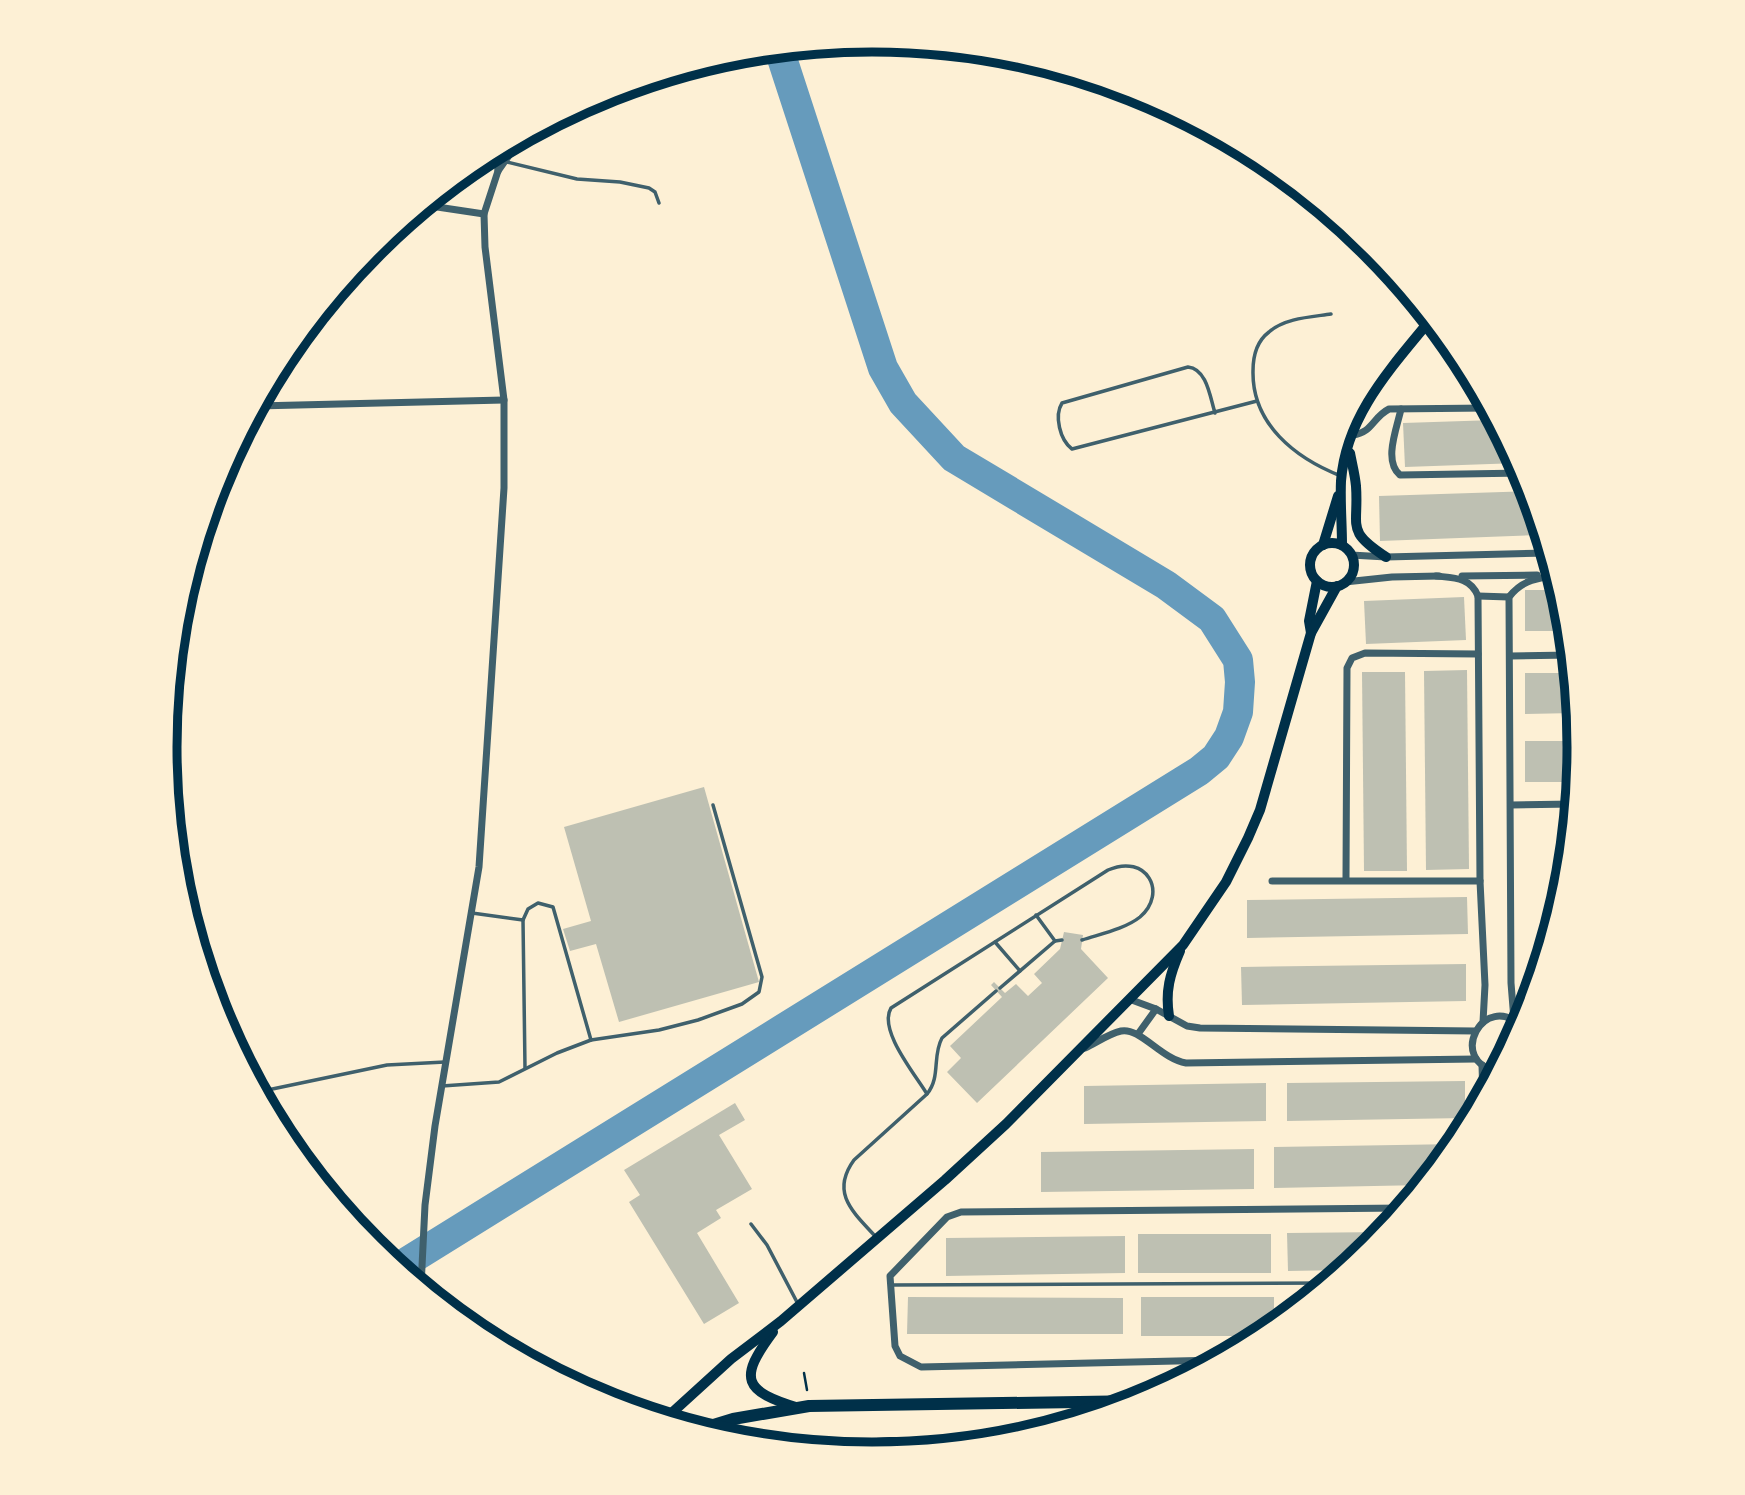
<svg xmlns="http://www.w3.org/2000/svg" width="1745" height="1495" font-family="Overpass,sans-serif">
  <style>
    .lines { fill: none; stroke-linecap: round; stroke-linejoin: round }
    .river { stroke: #669bbc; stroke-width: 30 }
    .building { fill: #bec0b2 }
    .path { stroke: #003049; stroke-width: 2.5 }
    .service { stroke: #3f606c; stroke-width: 3.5 }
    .minor { stroke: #3f606c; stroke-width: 7 }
    .secondary { stroke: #003049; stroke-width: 10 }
    .trunk { stroke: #003049; stroke-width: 12 }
    .rim { fill: none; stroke: #003049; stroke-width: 9 }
  </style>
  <rect width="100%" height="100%" fill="#fdf0d5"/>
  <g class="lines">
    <polyline class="river" points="397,1268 1199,771 1216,757 1229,737 1238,712 1240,682 1238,660 1212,619 1166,585 954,458 903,403 883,368 779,49"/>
  </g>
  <g class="building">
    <polygon points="1495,420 1519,463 1405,467 1403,423"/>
    <polygon points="1530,491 1537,515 1538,535 1380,541 1379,496"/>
    <polygon points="1525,590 1560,590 1566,610 1568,631 1525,631"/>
    <polygon points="1464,597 1466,640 1366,644 1364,601"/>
    <polygon points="1467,670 1469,869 1426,870 1424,671"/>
    <polygon points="1362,672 1405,672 1407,871 1364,871"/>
    <polygon points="1525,673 1572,673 1576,713 1525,714"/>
    <polygon points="1525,741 1579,741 1576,782 1525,782"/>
    <polygon points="704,787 759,982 619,1022 596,944 570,951 563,929 591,921 564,827"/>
    <polygon points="1467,897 1468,934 1247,938 1247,900"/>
    <polygon points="1064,932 1083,935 1081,949 1108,978 977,1103 947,1072 961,1058 950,1046 1002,997 991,985 994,982 1005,993 1016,984 1028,996 1042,983 1034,974 1060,949"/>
    <polygon points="1466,964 1466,1001 1242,1005 1241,967"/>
    <polygon points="1465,1081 1465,1118 1287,1121 1287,1083"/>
    <polygon points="1266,1083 1266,1121 1084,1124 1084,1086"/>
    <polygon points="735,1103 745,1120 719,1135 752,1189 716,1210 721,1218 697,1233 739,1303 704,1324 629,1202 640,1195 624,1170"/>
    <polygon points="1458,1144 1424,1185 1274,1188 1274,1147"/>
    <polygon points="1254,1149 1254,1189 1041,1192 1041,1152"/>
    <polygon points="1386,1232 1372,1248 1345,1270 1288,1271 1287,1233"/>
    <rect x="1138" y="1234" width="133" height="39"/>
    <polygon points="1125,1236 1125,1273 946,1276 946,1238"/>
    <polygon points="908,1297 1123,1298 1123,1334 907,1334"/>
    <polygon points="1141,1297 1274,1297 1274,1329 1264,1336 1141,1336"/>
    <polygon points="1289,1299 1310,1299 1289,1316"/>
  </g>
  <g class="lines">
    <polyline class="path" points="804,1373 807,1390"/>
    <g class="service">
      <polyline points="507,162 577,179 620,182 649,188 655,192 659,203"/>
      <path d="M 1331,314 C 1311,317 1285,318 1269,332 C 1257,341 1253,357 1253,371 C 1252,424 1295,458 1341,476"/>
      <path d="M 1215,413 C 1210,397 1207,369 1188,367 L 1062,403 C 1054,416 1060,440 1072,449 L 1257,401"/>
      <polyline points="472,913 523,920 528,909 538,903 553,907 591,1040"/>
      <polyline points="1036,915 1055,941"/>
      <polyline points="523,920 525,1068"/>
      <polyline points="995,942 1020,971"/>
      <polyline points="1000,988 1055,941 1062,940"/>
      <path d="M 996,991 L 942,1038 C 932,1056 941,1077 927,1094 C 915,1074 878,1030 891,1008 L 1108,870 C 1147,853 1168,893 1140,917 C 1125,929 1100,934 1082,940"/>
      <polyline points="442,1086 499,1082 557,1053 591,1040 659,1030 698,1020 742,1004 759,992 762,977 713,805"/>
      <polyline points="258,1092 387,1065 445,1062"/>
      <polyline points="751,1224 767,1245 798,1304"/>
      <path d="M 876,1237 C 853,1212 830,1193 854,1160 L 927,1094"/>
      <polyline points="891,1285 1330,1283"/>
    </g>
    <g class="minor">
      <polyline points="496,150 498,171"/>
      <polyline points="424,205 484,214"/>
      <polyline points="257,406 504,400"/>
      <path d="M 1401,409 C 1397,428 1383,461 1400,475 L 1524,473"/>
      <path d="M 1353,435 C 1372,433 1373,417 1389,409 L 1489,408"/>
      <polyline points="1351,555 1386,557 1549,553"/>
      <path d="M 1436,576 C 1454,578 1470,577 1478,596 L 1480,881 L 1485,985 L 1483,1022"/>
      <polyline points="1462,576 1537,575"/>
      <polyline points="1345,582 1392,577 1439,576"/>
      <polyline points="1478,596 1509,597"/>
      <polyline points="1510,656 1571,655"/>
      <polyline points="1511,805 1574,804"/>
      <polyline points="1346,879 1347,668 1352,658 1365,653 1478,654"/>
      <polyline points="1272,881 1480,881"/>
      <polyline points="1129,999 1156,1009 1187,1026 1200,1028 1475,1031"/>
      <path d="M 1514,1020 L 1511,983 L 1509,597 C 1522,580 1536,579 1556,575"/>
      <polyline points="1138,1034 1156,1009"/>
      <path d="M 1085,1048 C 1096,1043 1108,1034 1121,1031 C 1140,1027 1161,1059 1186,1063 L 1476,1059"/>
      <polyline points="1482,1065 1483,1099"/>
      <path d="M 1498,1071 C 1445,1062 1485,989 1521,1027"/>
      <polyline points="421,1287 425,1205 435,1126 479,867 504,488 504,400 485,247 484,214 498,171 522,137"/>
      <polyline points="1219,1360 921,1367 900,1356 895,1346 890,1276 947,1217 961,1212 1405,1208"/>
    </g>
    <g class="secondary">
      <path d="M 1350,453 C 1352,464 1355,475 1356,486 C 1359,528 1345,530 1386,557"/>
      <circle cx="1332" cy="565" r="22"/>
      <polyline points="1323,545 1338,496"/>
      <path d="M 1342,545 C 1342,524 1340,502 1341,481 C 1346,415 1392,367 1431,319"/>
      <polyline points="1311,633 1309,621 1317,581"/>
      <path d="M 1169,1016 C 1165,991 1170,974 1180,951"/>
      <path d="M 773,1332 C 738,1379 743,1391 799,1408"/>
      <polyline points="664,1420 731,1359 781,1321 945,1180 1006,1124 1183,945 1226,882 1248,838 1260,810 1311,633 1337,586"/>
    </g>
    <g class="trunk">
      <polyline points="697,1430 733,1419 809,1406 1142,1401"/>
      <polyline points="810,1449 890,1443 992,1443"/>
    </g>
  </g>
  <path d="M0 0H1745V1495H0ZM177 747a695 695 0 1 1 1390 0a695 695 0 1 1-1390 0Z" fill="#fdf0d5" fill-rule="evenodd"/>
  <path class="rim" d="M177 747a695 695 0 1 1 1390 0a695 695 0 1 1-1390 0Z"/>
</svg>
